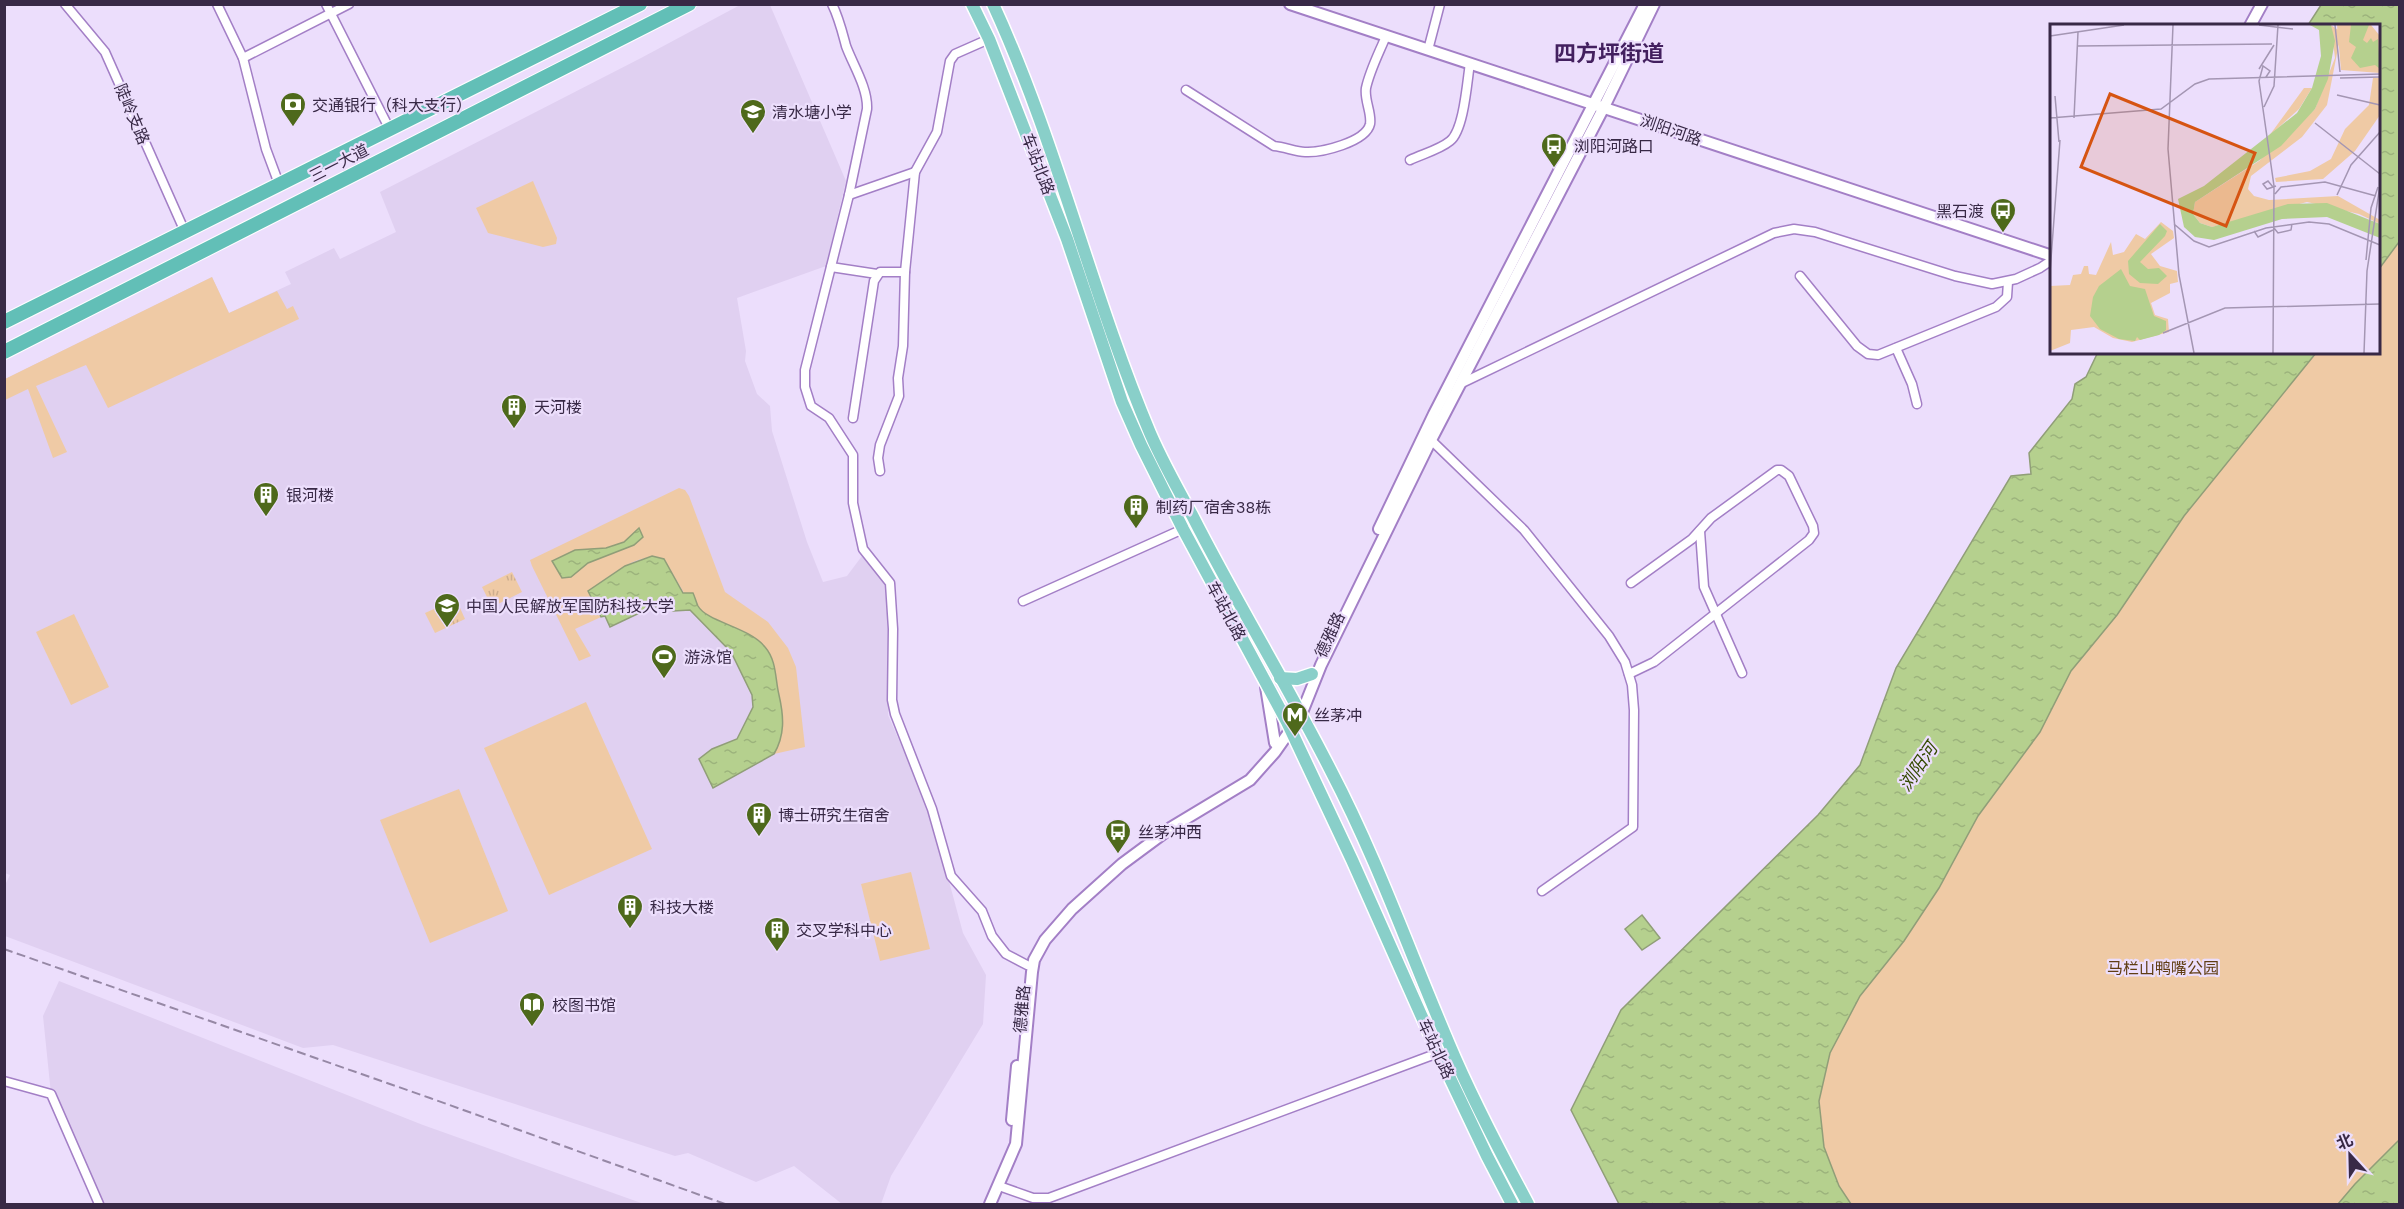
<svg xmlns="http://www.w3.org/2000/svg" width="2404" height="1209" font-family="'DM Sans','Noto Sans SC',sans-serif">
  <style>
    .built { fill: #e0d0f1 }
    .grass { fill: url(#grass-tufts) }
    .green { fill: #efcaa5 }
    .water { fill: url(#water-ripples); stroke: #909e78; stroke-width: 1.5 }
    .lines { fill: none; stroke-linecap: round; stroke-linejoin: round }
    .minor-casing { stroke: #a37fc6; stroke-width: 11 }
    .tertiary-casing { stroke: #a37fc6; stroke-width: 14 }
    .primary-casing { stroke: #fff; stroke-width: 15 }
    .trunk-casing { stroke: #fff; stroke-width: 16 }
    .minor { stroke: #fff; stroke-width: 8 }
    .tertiary { stroke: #fff; stroke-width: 10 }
    .primary { stroke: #89cfc9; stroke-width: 12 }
    .trunk { stroke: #62bfb7; stroke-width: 14 }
    .rail { stroke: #9688a5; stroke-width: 2; stroke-dasharray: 9 4.5; stroke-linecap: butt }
    .labels { text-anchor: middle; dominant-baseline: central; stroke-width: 4.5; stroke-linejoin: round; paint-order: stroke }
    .poi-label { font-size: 16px; fill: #382946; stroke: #ecdefc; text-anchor: start }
    .street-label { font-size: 16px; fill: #382946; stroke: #ecdefc }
    .park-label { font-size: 16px; fill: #603d13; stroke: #ecdefc }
    .water-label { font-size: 18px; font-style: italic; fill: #344a00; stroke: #ecdefc }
    .district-label { font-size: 22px; font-weight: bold; fill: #43205f; stroke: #ecdefc }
    .inset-road { fill: none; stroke: #a496b3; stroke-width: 1.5 }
    .view { fill: #d65412; fill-opacity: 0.15; stroke: #d65412; stroke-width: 3 }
    .inset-edge { fill: none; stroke: #382946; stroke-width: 3 }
  </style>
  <defs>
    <pattern id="grass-tufts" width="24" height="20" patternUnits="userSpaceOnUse" patternTransform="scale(1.5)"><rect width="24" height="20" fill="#efcaa5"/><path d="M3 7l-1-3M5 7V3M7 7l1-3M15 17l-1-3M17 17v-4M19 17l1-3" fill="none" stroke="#ceae8f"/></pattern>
    <pattern id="water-ripples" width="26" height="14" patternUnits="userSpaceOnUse" patternTransform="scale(1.5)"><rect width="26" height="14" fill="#b5d08e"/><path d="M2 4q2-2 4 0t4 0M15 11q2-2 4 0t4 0" fill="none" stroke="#9cb37c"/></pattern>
  </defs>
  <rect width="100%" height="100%" fill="#ecdefc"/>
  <g class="built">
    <polygon points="740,5 770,5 846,181 826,266 737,298 746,351 745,361 757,394 770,406 772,431 807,542 823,582 847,576 862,556 885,581 891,652 888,715 930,811 963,933 986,975 983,1024 891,1176 881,1204 842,1204 794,1166 756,1182 688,1153 675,1156 333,1045 303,1048 5,936 5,885 10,875 5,873 5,379 212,277 229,313 291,284 285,272 334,248 340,259 396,232 380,192 641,58"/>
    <polygon points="59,981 423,1125 644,1204 99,1204 51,1094 43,1016"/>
  </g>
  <g class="grass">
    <polygon points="512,572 522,592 492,607 482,587"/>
    <polygon points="456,599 465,619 435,633 425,613"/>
  </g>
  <g class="green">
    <polygon points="533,181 557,238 556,244 543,247 488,233 476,208"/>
    <polygon points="2399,242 2399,1140 2355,1184 2338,1204 1851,1204 1839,1186 1824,1147 1819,1101 1830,1053 1860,996 1904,941 1939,888 1978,816 2040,732 2071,671 2117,615 2184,516 2316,353 2378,352 2379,269"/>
    <polygon points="212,277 229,313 277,291 287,309 293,306 299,319 108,408 86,365 36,386 67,452 53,458 28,389 5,400 5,379"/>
    <path d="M 679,488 L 685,490 L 689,496 L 725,592 L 768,622 L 788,648 L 796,667 L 805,747 L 774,754 C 784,736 783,716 779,695 C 775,679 777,661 765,647 C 749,627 707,622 698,606 C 696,603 695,597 693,593 L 684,593 L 664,559 C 635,551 611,577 588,591 L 601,617 L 575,629 L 591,656 L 579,661 L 532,566 L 530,560 Z"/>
    <polygon points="74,614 109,687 71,705 36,632"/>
    <polygon points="586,702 652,849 549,895 484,748"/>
    <polygon points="459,789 508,911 430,943 380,820"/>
    <polygon points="911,872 930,949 880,961 861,884"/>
  </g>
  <g class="water">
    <polygon points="2321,5 2399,5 2399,242 2379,269 2378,26 2308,25"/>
    <polygon points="2098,352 2316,353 2184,516 2117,615 2071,671 2040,732 1978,816 1939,888 1904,941 1860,996 1830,1053 1819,1101 1824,1147 1839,1186 1851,1204 1619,1204 1571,1110 1621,1010 1818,815 1860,765 1896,668 2011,476 2031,474 2029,453 2072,399 2075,384 2086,377"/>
    <polygon points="639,528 643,537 634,545 588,563 571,577 562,578 552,561 575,550 606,548 624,542"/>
    <path d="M 652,556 L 664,559 L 683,593 L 693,593 C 695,597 696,602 698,606 C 707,622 749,627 765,647 C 777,661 775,679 779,695 C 784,717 785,735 774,754 L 713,788 L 699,759 L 712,749 L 737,739 L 753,707 L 752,695 L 731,652 L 690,610 L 673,611 L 665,606 L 652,607 L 610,627 L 605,616 L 601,617 L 588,591 L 625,566 Z"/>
    <polygon points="1642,915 1660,938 1642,950 1625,929"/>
    <polygon points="2399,1140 2399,1204 2338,1204 2355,1184"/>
  </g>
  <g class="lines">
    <defs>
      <g id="minor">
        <polyline points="65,4 105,52 185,232"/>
        <polyline points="217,4 243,58 266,149 279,184"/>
        <polyline points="326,4 390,130"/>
        <path d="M 832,4 C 839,18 842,31 846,46 C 853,65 868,88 867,109 L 849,195 L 805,370 L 805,387 L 811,406 L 829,418 L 853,455 L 853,503 L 863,549 L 890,583 L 893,629 L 892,700 L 895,714 L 932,809 L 951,876 L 982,911 L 992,936 L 1006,954 L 1027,965"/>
        <polyline points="1428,50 1440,4"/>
        <polyline points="243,58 349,4"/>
        <path d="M 1186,90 L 1274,146 C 1285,147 1296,152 1305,152 C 1321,153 1366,142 1370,124 C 1372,113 1364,100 1366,88 C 1370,70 1379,53 1386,36"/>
        <path d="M 1410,160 C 1422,154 1439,150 1450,141 C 1464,130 1467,82 1470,63"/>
        <polyline points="849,195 915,172"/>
        <polyline points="831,267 877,274"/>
        <polyline points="1800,276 1857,346 1868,354 1878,355 1996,307 2007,297 2008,282"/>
        <polyline points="1896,348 1912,384 1917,404"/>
        <polyline points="1460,384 1774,233 1794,229 1815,232 1955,276 1992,284 2016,279 2040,268 2052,260"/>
        <polyline points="853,418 874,281 880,272 905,272 915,172 937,132 950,61 955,54 989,39"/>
        <polyline points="1431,440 1524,530 1609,636 1625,662 1632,685 1634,710 1633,827 1542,891"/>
        <polyline points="880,471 878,458 880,445 899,396 898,378 903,346 905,272"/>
        <polyline points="1700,531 1704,587 1742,673"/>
        <polyline points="1023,601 1183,529"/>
        <polyline points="1629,674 1654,662 1809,540 1814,533 1813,526 1789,476 1781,470 1777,470 1711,518 1692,539 1631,583"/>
        <polyline points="4,1081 51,1094 99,1204"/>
        <polyline points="999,1186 1033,1198 1049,1198 1438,1053"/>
      </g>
      <g id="tertiary">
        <polyline points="1290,4 2052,256"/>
        <polyline points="2250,26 2262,4"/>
        <polyline points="1379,529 1434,414 1645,4"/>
        <polyline points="1266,687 1275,743"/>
        <polyline points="1012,1120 1017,1066"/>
        <polyline points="990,1204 1016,1144 1032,972 1034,960 1045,940 1072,909 1122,864 1172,827 1250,780 1275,752 1301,715 1321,665 1431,440 1604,107 1654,4"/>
      </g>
      <g id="primary">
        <polyline points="972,4 989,39 1067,239 1122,402 1141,445 1183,529 1287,722 1352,860 1438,1053 1487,1156 1512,1204"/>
        <path d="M 993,4 C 1057,143 1091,293 1150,433 C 1162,461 1177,488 1192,515 C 1236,602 1287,684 1331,771 C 1377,859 1410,953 1449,1044 C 1472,1099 1500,1152 1528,1204"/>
        <polyline points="1280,678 1297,679 1312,674"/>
      </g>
      <g id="trunk">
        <polyline points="4,322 640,4"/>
        <polyline points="4,352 689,4"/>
      </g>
    </defs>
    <use href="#minor" class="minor-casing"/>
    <use href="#tertiary" class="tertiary-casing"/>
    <use href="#primary" class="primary-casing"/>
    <use href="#trunk" class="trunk-casing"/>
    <use href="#minor" class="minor"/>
    <use href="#tertiary" class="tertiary"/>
    <use href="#primary" class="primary"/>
    <use href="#trunk" class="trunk"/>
    <polyline class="rail" points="4,949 430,1098 725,1204"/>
  </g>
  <defs>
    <symbol id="bank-pin" viewBox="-11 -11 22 30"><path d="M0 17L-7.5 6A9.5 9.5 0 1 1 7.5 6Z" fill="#4e691b" stroke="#ecdefc"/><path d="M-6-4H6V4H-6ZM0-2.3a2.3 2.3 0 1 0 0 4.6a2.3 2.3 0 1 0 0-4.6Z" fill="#fff"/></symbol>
    <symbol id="school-pin" viewBox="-11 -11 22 30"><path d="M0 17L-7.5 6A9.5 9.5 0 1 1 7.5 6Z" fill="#4e691b" stroke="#ecdefc"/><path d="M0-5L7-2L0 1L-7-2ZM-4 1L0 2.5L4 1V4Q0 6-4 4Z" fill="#fff"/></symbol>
    <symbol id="bus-pin" viewBox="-11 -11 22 30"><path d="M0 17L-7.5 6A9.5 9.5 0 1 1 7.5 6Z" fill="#4e691b" stroke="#ecdefc"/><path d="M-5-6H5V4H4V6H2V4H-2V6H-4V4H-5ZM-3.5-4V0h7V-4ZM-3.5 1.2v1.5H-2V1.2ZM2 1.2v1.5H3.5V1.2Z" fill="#fff"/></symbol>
    <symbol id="building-pin" viewBox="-11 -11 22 30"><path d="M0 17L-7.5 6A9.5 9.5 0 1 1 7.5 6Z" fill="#4e691b" stroke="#ecdefc"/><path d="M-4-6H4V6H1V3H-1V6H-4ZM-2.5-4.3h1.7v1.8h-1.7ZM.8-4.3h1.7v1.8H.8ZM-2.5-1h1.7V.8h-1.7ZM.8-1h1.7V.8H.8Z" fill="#fff"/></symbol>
    <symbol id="university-pin" viewBox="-11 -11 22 30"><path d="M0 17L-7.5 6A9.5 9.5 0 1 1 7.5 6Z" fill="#4e691b" stroke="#ecdefc"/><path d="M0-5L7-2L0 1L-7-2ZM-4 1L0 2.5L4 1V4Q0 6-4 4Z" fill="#fff"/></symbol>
    <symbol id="stadium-pin" viewBox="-11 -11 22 30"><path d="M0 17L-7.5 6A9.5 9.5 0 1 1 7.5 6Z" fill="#4e691b" stroke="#ecdefc"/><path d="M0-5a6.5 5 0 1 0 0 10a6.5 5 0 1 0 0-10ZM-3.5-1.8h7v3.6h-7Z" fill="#fff"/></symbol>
    <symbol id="metro-pin" viewBox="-11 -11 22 30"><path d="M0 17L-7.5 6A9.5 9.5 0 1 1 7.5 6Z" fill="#4e691b" stroke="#ecdefc"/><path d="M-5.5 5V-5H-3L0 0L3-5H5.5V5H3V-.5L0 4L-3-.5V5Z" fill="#fff"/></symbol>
    <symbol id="library-pin" viewBox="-11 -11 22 30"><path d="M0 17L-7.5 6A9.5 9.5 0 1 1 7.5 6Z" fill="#4e691b" stroke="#ecdefc"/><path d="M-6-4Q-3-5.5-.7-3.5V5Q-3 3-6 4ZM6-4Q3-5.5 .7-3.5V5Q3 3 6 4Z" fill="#fff"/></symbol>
  </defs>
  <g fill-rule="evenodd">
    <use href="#bank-pin" x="278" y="90" width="30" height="40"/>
    <use href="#school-pin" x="738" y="97" width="30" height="40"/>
    <use href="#bus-pin" x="1539" y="131" width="30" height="40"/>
    <use href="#bus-pin" x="1988" y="196" width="30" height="40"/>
    <use href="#building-pin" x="499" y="392" width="30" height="40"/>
    <use href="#building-pin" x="251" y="480" width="30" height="40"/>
    <use href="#building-pin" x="1121" y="492" width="30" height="40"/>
    <use href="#university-pin" x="432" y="591" width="30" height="40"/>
    <use href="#stadium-pin" x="649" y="642" width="30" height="40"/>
    <use href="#metro-pin" x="1280" y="700" width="30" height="40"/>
    <use href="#building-pin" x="744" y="800" width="30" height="40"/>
    <use href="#bus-pin" x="1103" y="817" width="30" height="40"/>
    <use href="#building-pin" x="615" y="892" width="30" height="40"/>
    <use href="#building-pin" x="762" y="915" width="30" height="40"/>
    <use href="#library-pin" x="517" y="990" width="30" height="40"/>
  </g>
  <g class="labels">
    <g class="poi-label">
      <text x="312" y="105">交通银行（科大支行）</text>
      <text x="772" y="112">清水塘小学</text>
      <text x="1574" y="146">浏阳河路口</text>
      <text x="1984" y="211" text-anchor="end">黑石渡</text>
      <text x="534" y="407">天河楼</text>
      <text x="286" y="495">银河楼</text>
      <text x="1156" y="507">制药厂宿舍38栋</text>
      <text x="466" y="606">中国人民解放军国防科技大学</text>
      <text x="684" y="657">游泳馆</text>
      <text x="1314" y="715">丝茅冲</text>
      <text x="778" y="815">博士研究生宿舍</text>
      <text x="1138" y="832">丝茅冲西</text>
      <text x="650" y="907">科技大楼</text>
      <text x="796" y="930">交叉学科中心</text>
      <text x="552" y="1005">校图书馆</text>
    </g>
    <g class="street-label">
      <text transform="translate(132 114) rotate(67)">陡岭支路</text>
      <text transform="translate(1671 130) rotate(19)">浏阳河路</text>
      <text transform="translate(339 163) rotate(-27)">三一大道</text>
      <text transform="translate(1038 164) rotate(69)">车站北路</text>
      <text transform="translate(1226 611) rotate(62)">车站北路</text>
      <text transform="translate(1330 635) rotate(-65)">德雅路</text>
      <text transform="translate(1022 1009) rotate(-85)">德雅路</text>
      <text transform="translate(1436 1049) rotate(65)">车站北路</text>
    </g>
    <g class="park-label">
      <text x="2163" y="968">马栏山鸭嘴公园</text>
    </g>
    <g class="water-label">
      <text transform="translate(1918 767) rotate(-56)">浏阳河</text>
    </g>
    <g class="district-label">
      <text x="1609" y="53">四方坪街道</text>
    </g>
  </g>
  <g transform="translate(2050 24)">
    <rect width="330" height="330" fill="#ecdefc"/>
    <path d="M 254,64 L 262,64 L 249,85 L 219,112 Z" fill="#efcaa5"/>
    <path d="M 281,1 L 288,6 L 289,19 L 277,81 L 252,113 L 201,152 L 198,165 L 204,172 L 219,176 L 288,172 L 330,196 L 330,200 L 309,190 L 257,178 L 162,203 L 150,199 L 143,190 L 145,178 L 209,137 L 265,85 L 285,34 ZM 287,1 L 321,1 L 330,12 L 330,49 L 291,46 ZM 323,54 L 330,54 L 330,91 L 305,127 L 273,155 L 226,158 L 225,154 L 260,147 L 281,135 L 295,105 L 319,81 ZM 111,198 L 123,207 L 124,214 L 101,230 L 110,242 L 127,247 L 128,258 L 120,260 L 120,269 L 101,279 L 105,291 L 118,295 L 119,308 L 82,318 L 63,314 L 44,303 L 21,306 L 20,319 L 0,327 L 0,262 L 20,261 L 23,251 L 31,250 L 34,242 L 38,242 L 39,250 L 46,251 L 61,218 L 63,231 L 74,228 L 86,210 L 95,215 Z" fill="#efcaa5"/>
    <path d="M 260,1 L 281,1 L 285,17 L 278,55 L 265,85 L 231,122 L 145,178 L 143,190 L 150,199 L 162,203 L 238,180 L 277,179 L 330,200 L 330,214 L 277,193 L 232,195 L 164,216 L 145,213 L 134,203 L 128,175 L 154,162 L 247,89 L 262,64 L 271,32 L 269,6 ZM 301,1 L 319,1 L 313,16 L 317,19 L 321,14 L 323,18 L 328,15 L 330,45 L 325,41 L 310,44 L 301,34 L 306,23 L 299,18 ZM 110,200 L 117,207 L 115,212 L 90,238 L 98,245 L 109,244 L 117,252 L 108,260 L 90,259 L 79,250 L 78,237 ZM 71,245 L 80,262 L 95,265 L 104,292 L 116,297 L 116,306 L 109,311 L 90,316 L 87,313 L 85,317 L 69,315 L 50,305 L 40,292 L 43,273 L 49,262 Z" fill="#b5d08e"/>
    <path class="inset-road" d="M 123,1 L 118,125 L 129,251 L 144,329M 209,1 L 243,5M 285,1 L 290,48M 0,12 L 74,1M 27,22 L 222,20M 209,45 L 224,21M 216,53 L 220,47 L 213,42 L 209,57 L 224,162 L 223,329M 290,54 L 330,53M 287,71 L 330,81M 5,72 L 9,118M 214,83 L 224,62 L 228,1M 0,94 L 111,85 L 145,60 L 159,55 L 330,50M 24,94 L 28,8M 265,99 L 330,150M 223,163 L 218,157 L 213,160 L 217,165 L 226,162M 225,170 L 231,163 L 275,158 L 326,172M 287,171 L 301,141 L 330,108M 124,200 L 144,217 L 159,223 L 216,204 L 259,198 L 279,200 L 330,221M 224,204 L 228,209 L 241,206 L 242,200M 204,207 L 208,213 L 223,206M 316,236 L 321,184 L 328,163M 0,248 L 10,116M 113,309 L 175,284 L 330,280M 314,329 L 317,247 L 330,161"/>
    <path class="view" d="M 60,70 L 205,129 L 176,202 L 31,143 Z"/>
    <rect width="330" height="330" class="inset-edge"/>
  </g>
  <rect width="2404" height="1209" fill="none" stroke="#382946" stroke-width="12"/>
  <g transform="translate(2350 1155) rotate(338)" stroke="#ecdefc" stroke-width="4.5" paint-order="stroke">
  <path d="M0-4.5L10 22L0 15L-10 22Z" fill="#382946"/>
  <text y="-9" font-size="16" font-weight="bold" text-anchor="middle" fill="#382946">北</text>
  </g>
</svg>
